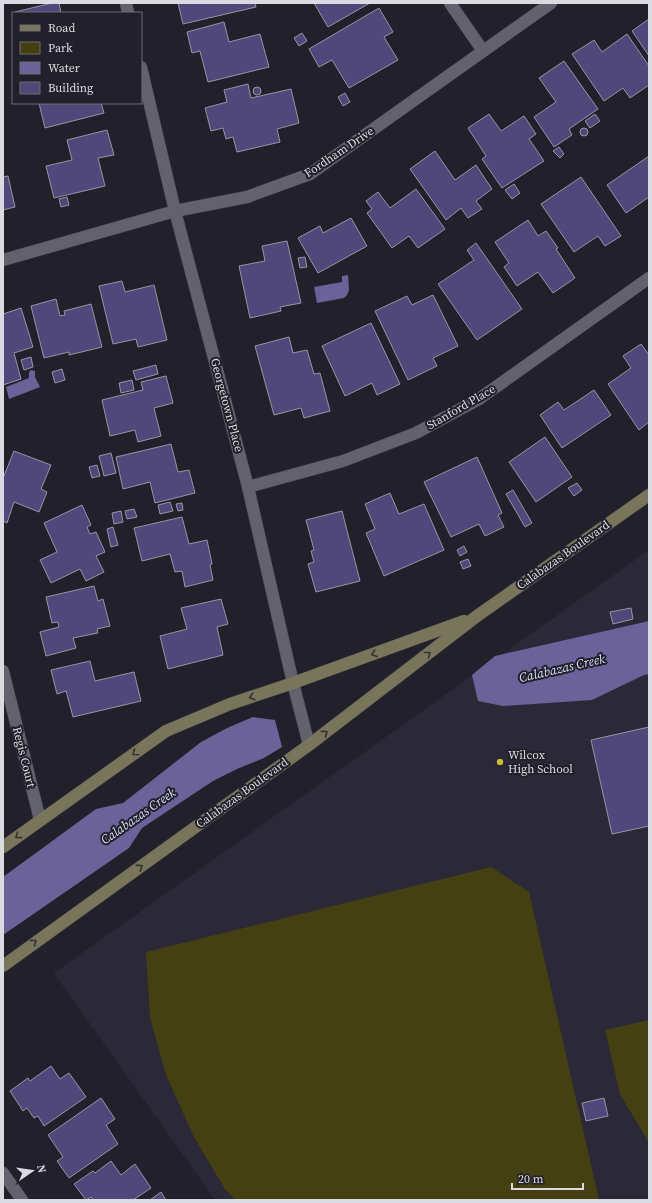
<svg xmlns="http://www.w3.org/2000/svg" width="652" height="1203" font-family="'Source Serif 4',serif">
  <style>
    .built { fill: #2b2938 }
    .green { fill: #454011 }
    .water { fill: #6a6298 }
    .building { fill: #50487b; stroke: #9695a2 }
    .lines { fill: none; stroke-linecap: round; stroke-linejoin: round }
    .street-casing { stroke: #3d3d44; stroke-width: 13 }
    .secondary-casing { stroke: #3d3d44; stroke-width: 13 }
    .street { stroke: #62616d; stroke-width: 12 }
    .secondary { stroke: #79755b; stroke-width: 12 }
    .oneway { stroke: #333235 }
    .poi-dot { fill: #c8bb3b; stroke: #22212b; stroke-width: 1.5 }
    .labels { text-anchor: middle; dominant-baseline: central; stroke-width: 4; stroke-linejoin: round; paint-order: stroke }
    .street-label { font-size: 12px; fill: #dadae1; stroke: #22212b }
    .poi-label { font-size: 12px; fill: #dadae1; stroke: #22212b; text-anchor: start }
    .water-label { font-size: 13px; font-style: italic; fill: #dedbfc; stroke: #22212b }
  </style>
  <rect width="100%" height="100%" fill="#22212b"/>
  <polygon class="built" points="649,550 649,1200 215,1200 54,973"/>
  <g class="green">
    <polygon points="491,867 529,892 599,1200 235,1200 225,1189 194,1137 166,1075 150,1017 146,952"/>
    <polygon points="649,1020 649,1143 620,1094 605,1030"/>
  </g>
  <g class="water">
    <polygon points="348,275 349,290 347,295 344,298 317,303 314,287 342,282 342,276"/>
    <polygon points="31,370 35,371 35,377 40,387 9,399 6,387 29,378 29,372"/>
    <polygon points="649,621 649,674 644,675 592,700 503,706 478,701 472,675 495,656"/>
    <polygon points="253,717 275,720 282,747 264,758 237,769 213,781 142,828 129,848 3,935 3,877 96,809 123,803 201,742 227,728"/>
  </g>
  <g class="building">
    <polygon points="52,3 59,3 61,13 15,13 15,12"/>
    <polygon points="178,3 255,3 256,7 183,24"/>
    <polygon points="314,3 370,3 328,27"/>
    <polygon points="379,8 393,32 384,37 398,60 349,88 332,60 319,67 309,49"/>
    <polygon points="649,19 649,56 632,31"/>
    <polygon points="224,22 229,42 260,34 269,67 208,82 200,51 192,53 187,32"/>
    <polygon points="302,33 307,41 299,46 294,38"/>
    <polygon points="627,34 649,66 649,85 630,98 623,88 604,101 572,54 594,40 602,52"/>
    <polygon points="564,61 598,109 569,129 572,135 554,147 534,117 556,102 539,78"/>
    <polygon points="248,84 251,98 291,89 299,123 277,129 280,142 237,152 233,137 226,139 223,128 211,131 205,108 227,102 224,90"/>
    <circle cx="257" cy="91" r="4"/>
    <polygon points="345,93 350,102 343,106 338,97"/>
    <polygon points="39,103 101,103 104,113 45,128"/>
    <polygon points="489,114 501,131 524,116 536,134 529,139 544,161 502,188 482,159 486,156 468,128"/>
    <polygon points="595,114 600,121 590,128 585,121"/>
    <circle cx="584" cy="132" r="4"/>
    <polygon points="107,130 114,155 98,158 105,186 54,198 46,166 72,160 67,140"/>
    <polygon points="559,147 564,154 560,158 553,151"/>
    <polygon points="435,151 455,180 476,165 492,189 476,201 482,209 468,218 461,208 446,220 410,169"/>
    <polygon points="649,156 649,197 626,213 607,185"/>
    <polygon points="8,176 15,207 3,210 3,177"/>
    <polygon points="581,177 621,236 605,246 598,236 574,252 541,204"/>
    <polygon points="514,184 520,193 512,199 505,190"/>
    <polygon points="416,189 445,229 418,248 409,236 392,248 367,213 372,209 366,201 378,192 390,208"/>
    <polygon points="67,197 69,205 61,207 59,199"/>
    <polygon points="351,218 367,246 318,273 298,238 320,226 323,233"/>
    <polygon points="528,220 538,236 546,231 558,248 556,249 575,278 553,293 538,272 517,286 504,267 509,263 495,242"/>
    <polygon points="287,241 301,303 280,307 281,311 250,318 239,266 265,261 262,246"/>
    <polygon points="476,243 522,309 477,340 438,284 474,260 467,250"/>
    <polygon points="305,257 307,267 300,268 298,258"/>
    <polygon points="122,281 125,292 154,285 167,340 138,347 136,339 113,344 99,286"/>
    <polygon points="433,295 458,346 433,358 437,366 408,380 375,311 407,296 412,305"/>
    <polygon points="56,299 60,316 65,315 64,311 91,304 102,347 69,355 69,352 44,358 31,306"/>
    <polygon points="21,308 33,347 14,353 21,379 3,385 3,314"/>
    <polygon points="371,323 400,384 377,395 372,383 345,396 322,346"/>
    <polygon points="289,337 293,353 307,350 314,374 320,373 330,411 304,418 301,408 274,415 255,346"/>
    <polygon points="641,344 649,355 649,422 639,430 608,384 631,368 623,356"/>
    <polygon points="31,357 33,367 24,370 21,360"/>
    <polygon points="156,365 158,374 136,380 133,371"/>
    <polygon points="62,369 65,380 55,383 52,372"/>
    <polygon points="166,376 173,403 154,408 161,436 138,442 135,430 110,436 102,400 143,390 141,382"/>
    <polygon points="132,380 134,390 121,393 119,383"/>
    <polygon points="594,390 611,415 562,448 540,415 558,402 564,410"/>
    <polygon points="545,437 572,477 536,502 509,462"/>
    <polygon points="171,444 178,472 189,470 195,493 155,503 150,482 123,489 116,457"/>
    <polygon points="14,451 51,465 41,489 47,492 39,512 14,502 7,523 3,521 3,478"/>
    <polygon points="111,453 116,473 104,476 99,456"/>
    <polygon points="477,457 502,513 498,515 504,527 485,536 479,524 451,537 424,482"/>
    <polygon points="97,465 100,476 92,478 89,467"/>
    <polygon points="577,483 582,490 574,496 568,488"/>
    <polygon points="513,490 532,523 525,527 506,494"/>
    <polygon points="390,493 399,514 424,504 444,550 384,576 366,533 375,529 365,504"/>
    <polygon points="170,502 173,511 160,514 158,505"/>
    <polygon points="182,503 183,510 178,511 176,504"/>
    <polygon points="82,505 91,525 87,527 90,534 96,532 105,552 96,556 104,572 86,581 80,569 51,583 40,560 57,552 44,523"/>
    <polygon points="134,509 137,517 127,519 125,511"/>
    <polygon points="121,511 123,522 114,524 112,513"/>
    <polygon points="342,511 360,581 316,592 308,564 314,562 311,551 314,550 306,520"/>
    <polygon points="182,517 189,544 207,540 212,564 210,565 213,580 185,587 182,571 175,572 170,554 142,561 134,528"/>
    <polygon points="113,527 118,545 111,547 107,529"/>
    <polygon points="464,546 467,552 460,556 457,550"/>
    <polygon points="468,559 471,566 463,569 460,562"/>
    <polygon points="94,586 98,601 103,599 110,626 97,629 98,633 73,638 76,648 46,656 40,632 59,627 58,622 52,623 46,597"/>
    <polygon points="221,599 228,624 217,627 223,655 168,669 160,636 187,629 181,608"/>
    <polygon points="631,608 633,619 613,624 610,612"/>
    <polygon points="90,661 95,681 134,672 141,701 73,717 66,691 57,694 51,670"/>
    <polygon points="649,727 649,826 612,834 591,740"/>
    <polygon points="51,1066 60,1079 69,1073 86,1097 44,1126 38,1116 34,1118 27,1108 23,1111 10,1091 28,1078 30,1081"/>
    <polygon points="101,1098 115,1119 106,1125 118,1144 69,1178 57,1161 63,1157 48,1135"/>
    <polygon points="604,1098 608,1116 586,1121 582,1103"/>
    <polygon points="111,1161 121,1175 135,1164 151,1188 133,1200 93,1200 91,1197 86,1200 74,1184 93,1171 95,1173"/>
    <polygon points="161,1192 166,1200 150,1200"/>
  </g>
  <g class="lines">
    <defs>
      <g id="street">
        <polyline points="126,3 128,13"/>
        <polyline points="450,3 483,51"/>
        <polyline points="141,67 175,211 248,487 293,683 309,745"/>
        <polyline points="3,260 175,211 247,197 310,174 551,3"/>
        <polyline points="248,487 343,461 416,433 479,399 649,278"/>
        <polyline points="3,671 40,820"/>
        <polyline points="3,1173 22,1200"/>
      </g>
      <g id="secondary">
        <polyline points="3,847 166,731 230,704 293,683 464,621"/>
        <polyline points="3,966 309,745 477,616 649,495"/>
      </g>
    </defs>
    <use href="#street" class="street-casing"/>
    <use href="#secondary" class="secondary-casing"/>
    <use href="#street" class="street"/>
    <use href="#secondary" class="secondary"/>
  </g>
  <defs><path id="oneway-chevron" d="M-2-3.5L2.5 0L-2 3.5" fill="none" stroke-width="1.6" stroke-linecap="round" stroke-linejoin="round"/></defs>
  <g class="oneway">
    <use href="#oneway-chevron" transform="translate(374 654) rotate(160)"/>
    <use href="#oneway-chevron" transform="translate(428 654) rotate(-38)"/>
    <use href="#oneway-chevron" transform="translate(252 697) rotate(162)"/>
    <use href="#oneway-chevron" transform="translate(325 733) rotate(-37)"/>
    <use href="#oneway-chevron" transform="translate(135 753) rotate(145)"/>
    <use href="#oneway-chevron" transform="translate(18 836) rotate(144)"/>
    <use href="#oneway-chevron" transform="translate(140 867) rotate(-36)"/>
    <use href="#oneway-chevron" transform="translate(34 942) rotate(-36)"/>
  </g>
  <circle class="poi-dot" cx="500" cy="762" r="4"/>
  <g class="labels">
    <g class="street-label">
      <text transform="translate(339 152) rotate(-34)">Fordham Drive</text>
      <text transform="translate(227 405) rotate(75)">Georgetown Place</text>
      <text transform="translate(461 407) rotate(-30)">Stanford Place</text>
      <text transform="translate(563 555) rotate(-35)">Calabazas Boulevard</text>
      <text transform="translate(24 757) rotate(76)">Regis Court</text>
      <text transform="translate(242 793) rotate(-36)">Calabazas Boulevard</text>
    </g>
    <g class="poi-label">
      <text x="508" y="755">Wilcox<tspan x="508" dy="14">High School</tspan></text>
    </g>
    <g class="water-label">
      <text transform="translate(562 668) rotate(-13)">Calabazas Creek</text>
      <text transform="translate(138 816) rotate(-35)">Calabazas Creek</text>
    </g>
  </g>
  <rect width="652" height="1203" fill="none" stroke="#dadae1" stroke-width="8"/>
  <rect x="12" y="12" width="130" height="92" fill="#22212b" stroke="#6c6b74"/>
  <rect x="20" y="25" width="20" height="6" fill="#79755b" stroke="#6c6b74"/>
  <text x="48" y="32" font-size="12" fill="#dadae1">Road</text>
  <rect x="20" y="42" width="20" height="12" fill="#454011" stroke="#6c6b74"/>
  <text x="48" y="52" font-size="12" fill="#dadae1">Park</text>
  <rect x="20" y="62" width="20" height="12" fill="#6a6298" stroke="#6c6b74"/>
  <text x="48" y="72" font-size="12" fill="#dadae1">Water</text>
  <rect x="20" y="82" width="20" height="12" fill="#50487b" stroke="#6c6b74"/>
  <text x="48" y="92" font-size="12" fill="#dadae1">Building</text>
  <g transform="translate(32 1171) rotate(77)" stroke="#22212b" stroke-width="3" paint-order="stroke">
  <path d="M0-3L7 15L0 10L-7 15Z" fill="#dadae1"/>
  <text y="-6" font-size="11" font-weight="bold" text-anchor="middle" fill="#dadae1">N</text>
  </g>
  <path d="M512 1183v6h71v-6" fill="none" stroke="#dadae1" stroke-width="2"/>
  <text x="518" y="1183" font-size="12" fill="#dadae1" stroke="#22212b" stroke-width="3" paint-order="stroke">20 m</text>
</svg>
